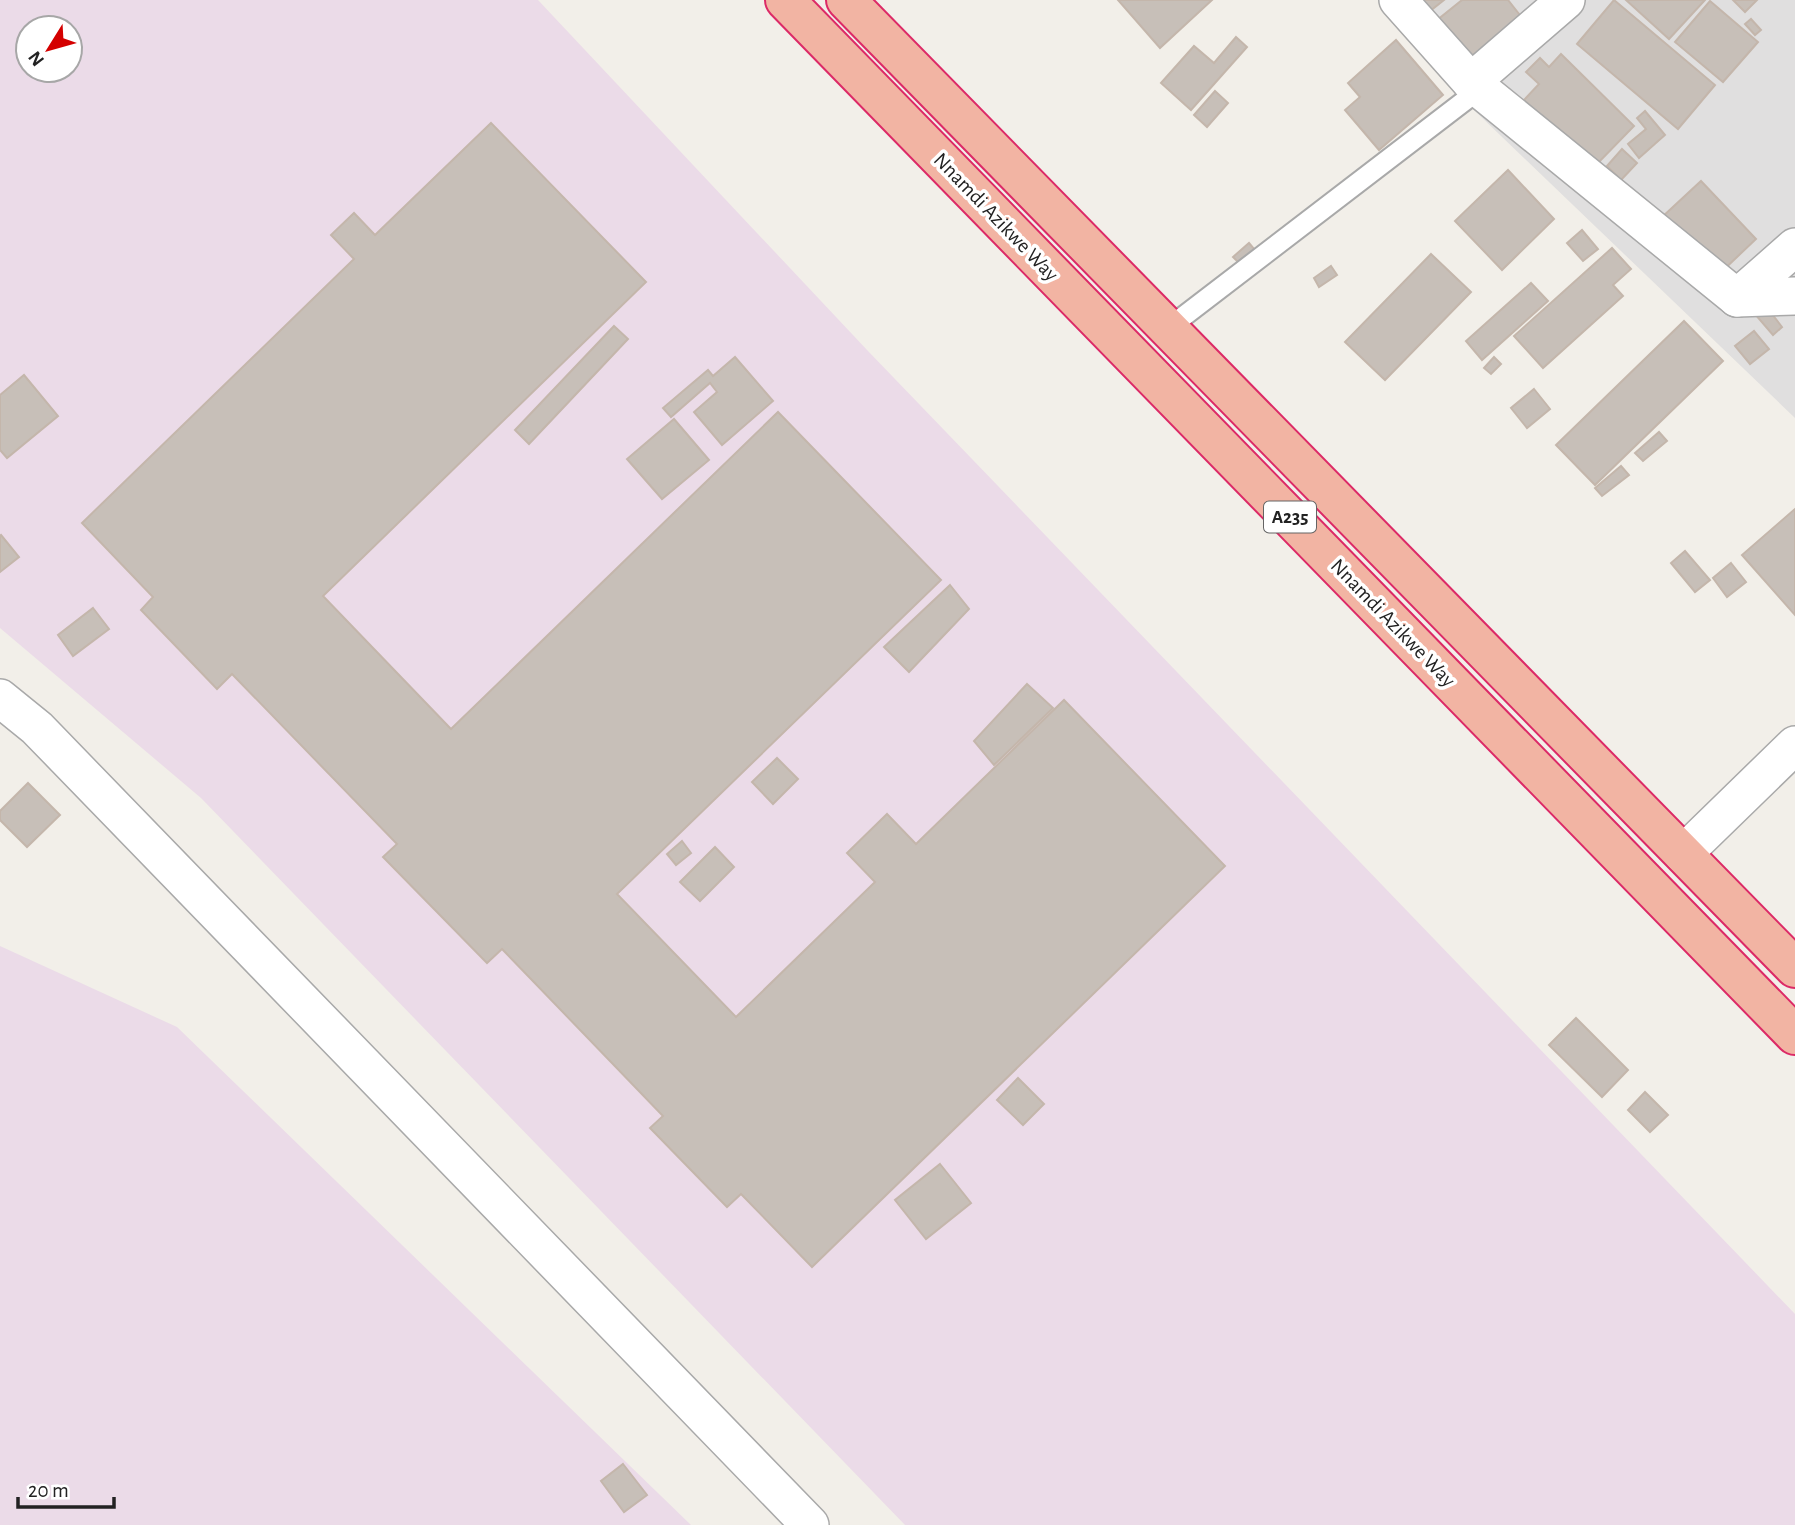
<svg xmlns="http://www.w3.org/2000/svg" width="1795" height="1525" font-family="'Alegreya Sans',sans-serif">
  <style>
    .residential { fill: #e0dfdf }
    .industrial { fill: #ebdbe8; fill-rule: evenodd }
    .building { fill: #c7bfb8; stroke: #c4b6ab; stroke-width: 2 }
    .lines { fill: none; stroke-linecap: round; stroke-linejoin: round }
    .service-casing { stroke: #a9a9a9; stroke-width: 23 }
    .minor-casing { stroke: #a9a9a9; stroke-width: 40 }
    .trunk-casing { stroke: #dc2a67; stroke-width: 42 }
    .service { stroke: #fff; stroke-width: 19 }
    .minor { stroke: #fff; stroke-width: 37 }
    .trunk { stroke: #f2b4a3; stroke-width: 38 }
    .labels { text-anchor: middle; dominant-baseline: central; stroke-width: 7; stroke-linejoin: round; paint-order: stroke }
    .shield { fill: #fff; stroke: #646464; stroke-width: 2 }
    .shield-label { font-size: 19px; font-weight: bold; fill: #222 }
    .street-label { font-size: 21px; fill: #222; stroke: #fff }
  </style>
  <rect width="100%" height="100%" fill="#f2efe9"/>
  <polygon class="residential" points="1380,0 1795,0 1795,418 1474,110"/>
  <g class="industrial">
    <path d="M 0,0 L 538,0 L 868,351 L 1795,1314 L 1795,1525 L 905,1525 L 201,798 L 0,628 ZM 28,28 L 70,28 L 70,70 L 28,70 Z"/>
    <polygon points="0,946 177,1027 691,1525 0,1525"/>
  </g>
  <g class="building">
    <polygon points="1118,0 1212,0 1160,48"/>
    <polygon points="1422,0 1444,0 1430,11"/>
    <polygon points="1462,0 1508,0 1523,19 1470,62 1436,21"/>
    <polygon points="1614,0 1715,85 1678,129 1577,44"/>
    <polygon points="1626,0 1705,0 1669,39"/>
    <polygon points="1733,0 1757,0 1745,12"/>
    <polygon points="1710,1 1758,42 1723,82 1675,42"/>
    <polygon points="1751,19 1761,30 1755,35 1745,24"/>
    <polygon points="1236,37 1247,47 1191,110 1161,83 1194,46 1214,63"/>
    <polygon points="1396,40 1443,95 1379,150 1345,110 1360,97 1348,83"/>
    <polygon points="1561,54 1634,126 1593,168 1524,100 1539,84 1526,72 1540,58 1549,67"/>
    <polygon points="1215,91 1228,103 1207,127 1194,115"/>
    <polygon points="1645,111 1665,135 1639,158 1628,144 1646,129 1637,118"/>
    <polygon points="491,123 646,282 323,596 451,729 778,412 941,580 617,894 736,1017 875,882 847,853 887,814 916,844 1064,700 1225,866 812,1267 741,1194 727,1207 650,1128 663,1116 502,949 487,963 383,857 397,844 232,674 217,689 141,610 153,597 82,523 354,259 331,235 354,213 375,235"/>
    <polygon points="1622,149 1637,163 1621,180 1607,166"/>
    <polygon points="1508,170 1554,219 1502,270 1455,221"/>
    <polygon points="1701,181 1756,239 1717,276 1661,218"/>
    <polygon points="1582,230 1598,249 1583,261 1567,243"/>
    <polygon points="1249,243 1255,250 1239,263 1233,257"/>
    <polygon points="1612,248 1631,269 1613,285 1623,296 1543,368 1514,336"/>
    <polygon points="1431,254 1471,292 1385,380 1345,342"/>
    <polygon points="1331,266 1337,275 1319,287 1314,278"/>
    <polygon points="1531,283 1548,301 1482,360 1466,341"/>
    <polygon points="1765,305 1782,327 1773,335 1754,313"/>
    <polygon points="1684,321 1723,361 1595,485 1556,445"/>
    <polygon points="614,326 628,339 529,444 515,430"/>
    <polygon points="1754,331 1769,349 1750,364 1735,346"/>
    <polygon points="735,357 773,401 722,445 694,412 717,392 710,383 671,417 663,408 708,370 713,376"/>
    <polygon points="1494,357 1501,364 1491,374 1484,368"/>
    <polygon points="24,375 58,416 7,458 0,450 0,395"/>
    <polygon points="1534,389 1550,409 1527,428 1511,408"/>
    <polygon points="674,419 709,460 662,499 627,459"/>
    <polygon points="1659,432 1667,441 1643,461 1635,453"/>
    <polygon points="1621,466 1629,475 1602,496 1595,488"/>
    <polygon points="1795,509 1795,615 1742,555"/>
    <polygon points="1,535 19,557 0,572 0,536"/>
    <polygon points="1685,551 1710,580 1695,592 1671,563"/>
    <polygon points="1731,563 1746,582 1727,597 1713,578"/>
    <polygon points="950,585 969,609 909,672 884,647"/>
    <polygon points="93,608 109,629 73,656 58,635"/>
    <polygon points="1027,684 1053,708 994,765 974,741"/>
    <polygon points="777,758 798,779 773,804 752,782"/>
    <polygon points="28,783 60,815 27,847 0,820 0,811"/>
    <polygon points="682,841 691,853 676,865 667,854"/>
    <polygon points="715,847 734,867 700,901 680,882"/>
    <polygon points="1576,1018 1628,1070 1602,1097 1549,1045"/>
    <polygon points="1018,1078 1044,1104 1023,1125 997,1100"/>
    <polygon points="1645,1092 1668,1115 1650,1132 1628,1110"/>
    <polygon points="940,1164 971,1203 926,1239 895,1200"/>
    <polygon points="623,1464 647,1495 624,1512 601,1481"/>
  </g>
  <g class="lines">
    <defs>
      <polyline id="service" points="1167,329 1480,89"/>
      <g id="minor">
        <polyline points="1398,0 1471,82 1737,298 1795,296"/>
        <polyline points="1471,82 1566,0"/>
        <polyline points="1737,298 1795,247"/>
        <polyline points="0,698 37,728 810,1525"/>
        <polyline points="1683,854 1795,745"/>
      </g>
      <g id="trunk">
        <polyline points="785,0 1795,1035"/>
        <polyline points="846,0 1795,968"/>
      </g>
    </defs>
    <use href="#service" class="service-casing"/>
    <use href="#minor" class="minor-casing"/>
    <use href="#trunk" class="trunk-casing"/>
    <use href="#service" class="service"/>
    <use href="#minor" class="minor"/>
    <use href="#trunk" class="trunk"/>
  </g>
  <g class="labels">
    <rect class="shield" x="1264" y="501.5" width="52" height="31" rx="5"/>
    <g class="shield-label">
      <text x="1290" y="517">A235</text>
    </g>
    <g class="street-label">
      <text transform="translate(996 217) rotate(46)">Nnamdi Azikwe Way</text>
      <text transform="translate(1393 623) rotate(46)">Nnamdi Azikwe Way</text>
    </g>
  </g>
  <g transform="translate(49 49) rotate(233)"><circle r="33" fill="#ffffff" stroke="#a7a7a7" stroke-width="2"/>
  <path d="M0-5L12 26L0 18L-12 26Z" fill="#d40000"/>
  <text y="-10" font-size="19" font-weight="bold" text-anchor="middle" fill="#222222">N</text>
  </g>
  <path d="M18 1497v10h96v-10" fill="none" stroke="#222222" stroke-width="3.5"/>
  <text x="28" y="1497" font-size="21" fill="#222222" stroke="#ffffff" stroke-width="5" paint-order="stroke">20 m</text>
</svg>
